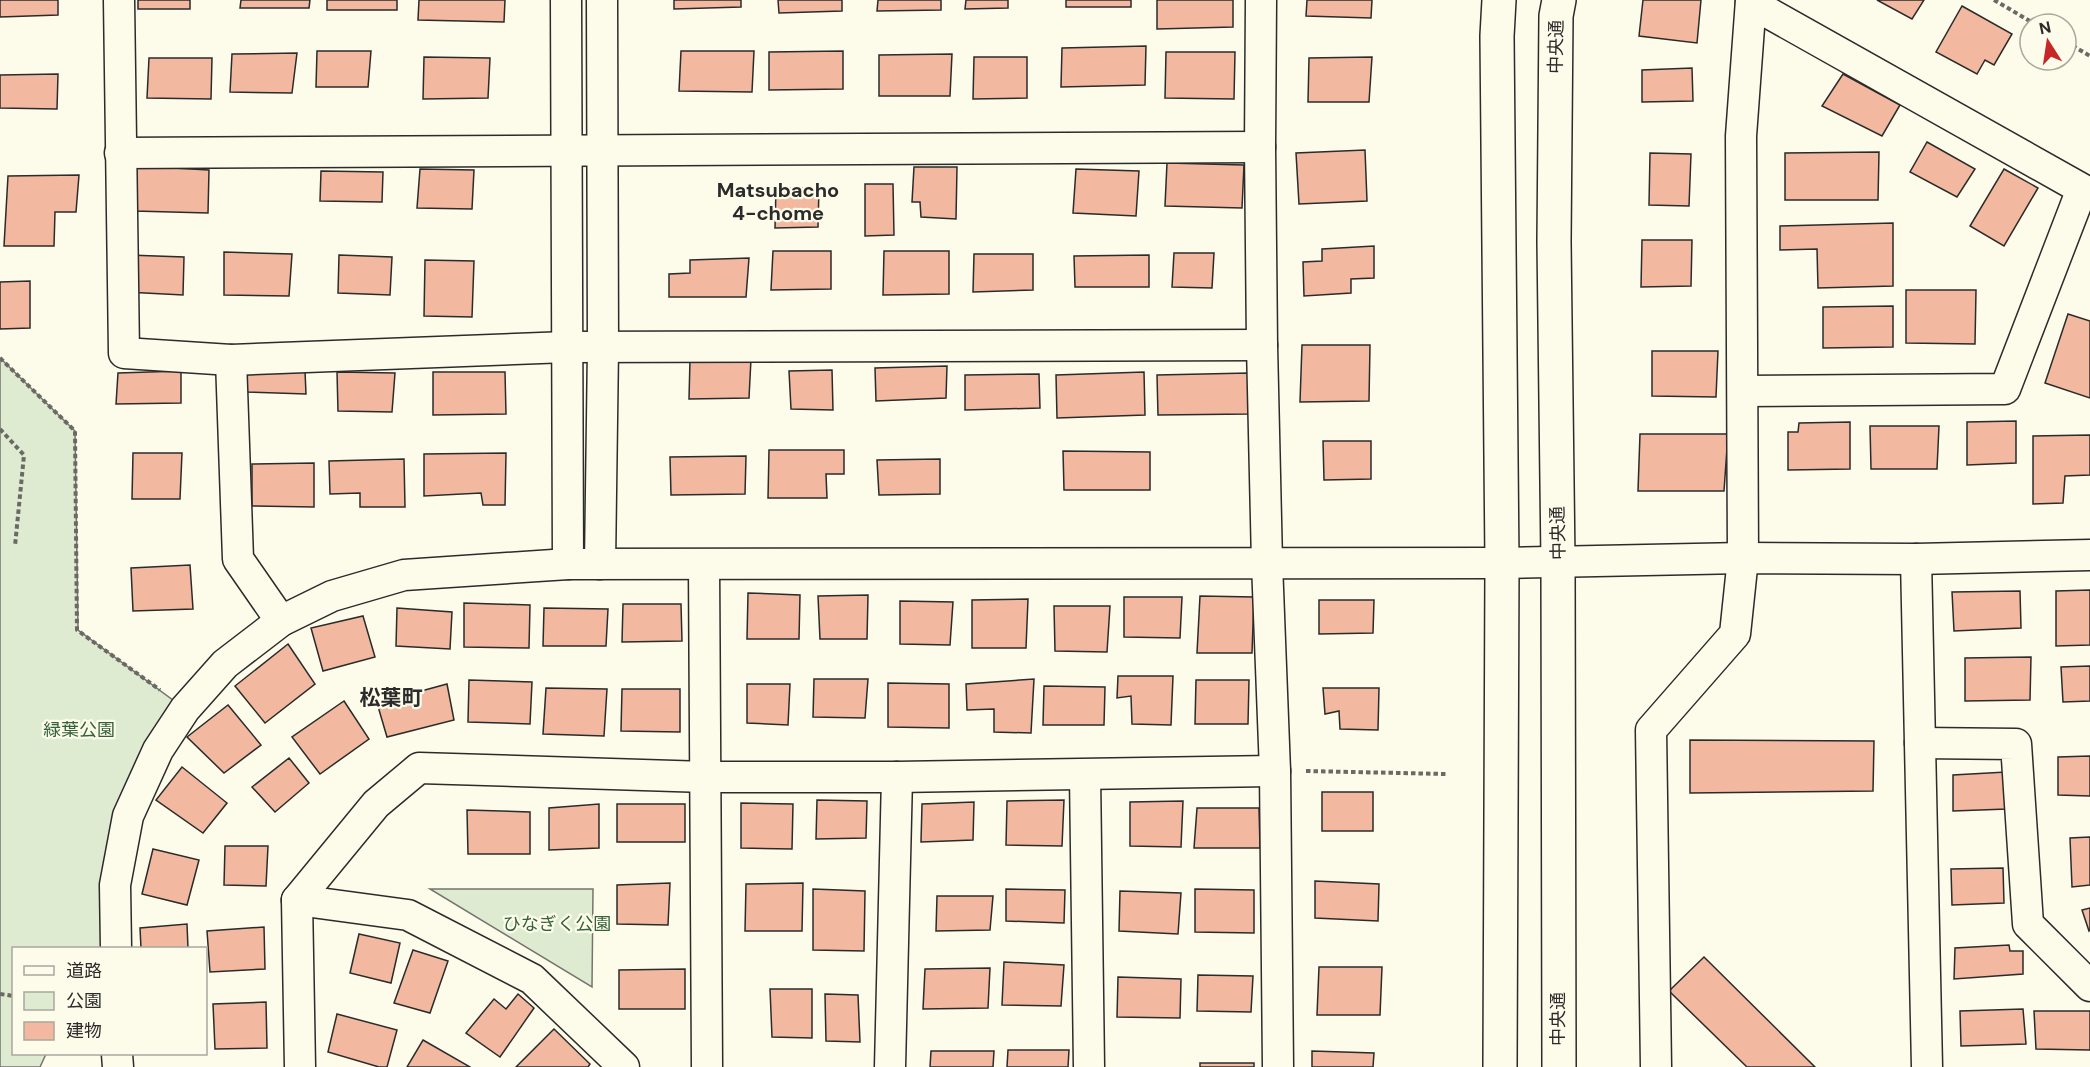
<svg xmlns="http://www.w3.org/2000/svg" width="2090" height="1067" font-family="'DM Sans','Noto Sans JP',sans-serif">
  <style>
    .green { fill: #deebd1; stroke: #74746e; stroke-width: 1.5 }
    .building { fill: #f2b8a0; stroke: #2b2b2b; stroke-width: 1.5 }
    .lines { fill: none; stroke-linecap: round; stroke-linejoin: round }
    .street-casing { stroke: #2b2b2b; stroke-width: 33 }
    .secondary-casing { stroke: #2b2b2b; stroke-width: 36 }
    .path { stroke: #6a6964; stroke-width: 4; stroke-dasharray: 4.5 3; stroke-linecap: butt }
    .street { stroke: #fdfbea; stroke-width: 30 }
    .secondary { stroke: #fdfbea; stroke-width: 33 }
    .labels { text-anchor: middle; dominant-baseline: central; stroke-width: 4.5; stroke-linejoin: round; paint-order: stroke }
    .street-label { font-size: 18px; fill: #2b2b2b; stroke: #fdfbea }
    .park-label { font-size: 18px; fill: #34623c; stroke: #fdfbea }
    .neighbourhood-label { font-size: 20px; font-weight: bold; fill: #2b2b2b; stroke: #fdfbea }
    .quarter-label { font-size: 21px; font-weight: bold; fill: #2b2b2b; stroke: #fdfbea }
  </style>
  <rect width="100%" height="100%" fill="#fdfbea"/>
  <g class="green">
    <polygon points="0,358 75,431 78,630 185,709 128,816 116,948 14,948 14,1054 46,1054 40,1067 0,1067"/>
    <polygon points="430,889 593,889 592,987"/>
  </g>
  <g class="building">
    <polygon points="0,0 58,0 58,15 0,17"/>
    <rect x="138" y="0" width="52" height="9"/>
    <polygon points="241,0 310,0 309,8 240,8"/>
    <rect x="327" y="0" width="70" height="10"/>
    <polygon points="419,0 505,0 504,22 418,20"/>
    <polygon points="674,0 741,0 741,7 674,9"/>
    <polygon points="778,0 842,0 842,11 779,13"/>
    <polygon points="878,0 941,0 941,10 877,11"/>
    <polygon points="966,0 1008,0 1008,8 965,9"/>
    <rect x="1066" y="0" width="65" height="7"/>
    <polygon points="1157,0 1233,0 1233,27 1157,29"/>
    <polygon points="1307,0 1372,0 1371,18 1306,16"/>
    <polygon points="1643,0 1701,0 1697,43 1639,36"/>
    <polygon points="1877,0 1924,0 1912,19"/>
    <polygon points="1962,6 2012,34 1994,65 1985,60 1977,74 1936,52"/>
    <polygon points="1146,46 1145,85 1061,87 1062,48"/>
    <polygon points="317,51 371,51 368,87 316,87"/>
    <polygon points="681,51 754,51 752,92 679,91"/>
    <polygon points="843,51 843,89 769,90 769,52"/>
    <polygon points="1166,52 1235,52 1234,99 1165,98"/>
    <polygon points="297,53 292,93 230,92 232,54"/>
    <polygon points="952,54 950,96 879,96 879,55"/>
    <polygon points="424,57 490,58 488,98 423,99"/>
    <polygon points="974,57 1027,57 1027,98 973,99"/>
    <polygon points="1372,57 1369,102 1308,102 1309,58"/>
    <polygon points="149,58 212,58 211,99 147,98"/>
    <polygon points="1692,68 1693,101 1642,102 1642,70"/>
    <polygon points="58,74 57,109 0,108 0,75"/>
    <polygon points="1843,74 1900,105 1882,136 1822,106"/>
    <polygon points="1927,142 1975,169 1957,197 1910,172"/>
    <polygon points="1365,150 1367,201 1299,204 1296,153"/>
    <polygon points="1879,152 1878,200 1785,200 1785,153"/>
    <polygon points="1650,153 1691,154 1689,206 1649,205"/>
    <polygon points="1167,163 1244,165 1242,208 1165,206"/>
    <polygon points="136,166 209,170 208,213 134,211"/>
    <polygon points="914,167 957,167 956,219 921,217 920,202 912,202"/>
    <polygon points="420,169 474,170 472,209 417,208"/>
    <polygon points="1076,169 1139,171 1136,216 1073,213"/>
    <polygon points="2004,169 2038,188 2004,246 1970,226"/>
    <polygon points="321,171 383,172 382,202 320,201"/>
    <polygon points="79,175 76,212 55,212 54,246 4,246 8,176"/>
    <polygon points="865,184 893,184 894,235 865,236"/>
    <polygon points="776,188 819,188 818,227 775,228"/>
    <polygon points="1893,223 1893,286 1818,288 1817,249 1780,250 1780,226"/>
    <polygon points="1642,240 1692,240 1691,286 1641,287"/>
    <polygon points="1374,246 1374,278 1351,279 1351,293 1304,296 1303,262 1322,261 1322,249"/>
    <polygon points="773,251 831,251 831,289 771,290"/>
    <polygon points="884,251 949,251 949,294 883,295"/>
    <polygon points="224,252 292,254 289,296 224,295"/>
    <polygon points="1174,253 1214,253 1212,288 1172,287"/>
    <polygon points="974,254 1033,254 1033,290 973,292"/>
    <polygon points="128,255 184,257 183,295 126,292"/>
    <polygon points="339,255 392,257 390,295 338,293"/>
    <polygon points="1149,255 1149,287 1075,287 1074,256"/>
    <polygon points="749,258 746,297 669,297 669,274 690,273 690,260"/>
    <polygon points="425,260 474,261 472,317 424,316"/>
    <polygon points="30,281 30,328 0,329 0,282"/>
    <polygon points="1906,290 1976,290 1975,344 1906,343"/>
    <polygon points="1893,306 1893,347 1823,348 1823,307"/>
    <polygon points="2068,314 2090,321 2090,398 2045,383"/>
    <polygon points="1302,345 1370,345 1369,401 1300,402"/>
    <polygon points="1652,351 1718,351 1716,397 1652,396"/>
    <polygon points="751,359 749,398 689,399 690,360"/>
    <polygon points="947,366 946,398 876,401 875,368"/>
    <polygon points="245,369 305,371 306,394 245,392"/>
    <polygon points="832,370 833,410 791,409 789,371"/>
    <polygon points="181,371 181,403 116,404 118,373"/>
    <polygon points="337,372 395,373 392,412 338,411"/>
    <polygon points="433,372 505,372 506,414 433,415"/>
    <polygon points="1144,372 1145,415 1057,418 1056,375"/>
    <polygon points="1249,373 1249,414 1158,415 1157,375"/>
    <polygon points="1039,374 1040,408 965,410 965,375"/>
    <polygon points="2016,421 2016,463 1967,465 1967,422"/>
    <polygon points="1850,422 1850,469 1788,470 1788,432 1798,432 1799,423"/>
    <polygon points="1870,426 1939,426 1937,469 1871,469"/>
    <polygon points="1640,434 1728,434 1724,491 1638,491"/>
    <polygon points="2090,435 2090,475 2065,476 2063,503 2033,504 2033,436"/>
    <polygon points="1323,441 1371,441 1371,479 1324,480"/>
    <polygon points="769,450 844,450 844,474 826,474 827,498 768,498"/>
    <polygon points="1063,451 1150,452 1150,490 1064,490"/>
    <polygon points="133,453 182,453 180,499 132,499"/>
    <polygon points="506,453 505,505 483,505 481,493 424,496 424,454"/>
    <polygon points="746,456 745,494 671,495 670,457"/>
    <polygon points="404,459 405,507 360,507 360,493 330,494 329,461"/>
    <polygon points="940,459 940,494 879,495 877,460"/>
    <polygon points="314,463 314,507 252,506 252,464"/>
    <polygon points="190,565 193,609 133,611 131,568"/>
    <polygon points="2090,590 2090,645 2056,646 2056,591"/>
    <polygon points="2020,591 2021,628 1954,631 1952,592"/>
    <polygon points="748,593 800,595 799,639 747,639"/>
    <polygon points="868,595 867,639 820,639 818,596"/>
    <polygon points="1200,596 1254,597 1252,653 1197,653"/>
    <polygon points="1124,597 1182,597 1180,638 1124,637"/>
    <polygon points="1028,599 1026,648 972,648 972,600"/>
    <polygon points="1319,600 1374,600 1373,633 1319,634"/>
    <polygon points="900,601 953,602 950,645 900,644"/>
    <polygon points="464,603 530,605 529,648 464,647"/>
    <polygon points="623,604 681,604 682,641 622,642"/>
    <polygon points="1054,606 1110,606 1107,652 1055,651"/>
    <polygon points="397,608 452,612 450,649 396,646"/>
    <polygon points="544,608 608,609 606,646 543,646"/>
    <polygon points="363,616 375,657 323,671 311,628"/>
    <polygon points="288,644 315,684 265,723 235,686"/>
    <polygon points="2031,657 2030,700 1965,701 1965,658"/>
    <polygon points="2090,666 2090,701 2063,702 2061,667"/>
    <polygon points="1118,676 1173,676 1171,725 1132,724 1131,696 1117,698"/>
    <polygon points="814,679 868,679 865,718 813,717"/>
    <polygon points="1034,679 1031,733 994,732 994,709 967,710 966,684"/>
    <polygon points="469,680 532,682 530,724 468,722"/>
    <polygon points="1196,680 1249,680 1248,724 1195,724"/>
    <polygon points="888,683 949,684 949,728 888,727"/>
    <polygon points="447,684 454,720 387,737 377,703"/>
    <polygon points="747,684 790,684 788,725 747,723"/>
    <polygon points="1044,686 1105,687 1104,725 1043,725"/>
    <polygon points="546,688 607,689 604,736 543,734"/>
    <polygon points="1323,688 1379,688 1378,730 1340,729 1339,711 1325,714"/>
    <polygon points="622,689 680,689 680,732 621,731"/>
    <polygon points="344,701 369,739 320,774 292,737"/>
    <polygon points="228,705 261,745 224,773 187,737"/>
    <polygon points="1690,740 1874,741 1873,791 1690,793"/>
    <polygon points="2090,756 2090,796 2058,795 2058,757"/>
    <polygon points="289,758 309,783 275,812 252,787"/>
    <polygon points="182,767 227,803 203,833 156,800"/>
    <polygon points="2006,772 2007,809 1953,811 1953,775"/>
    <rect x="1322" y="792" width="51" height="39"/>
    <polygon points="817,800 867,801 866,838 816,839"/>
    <polygon points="1064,800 1062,846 1006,845 1007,801"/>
    <polygon points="1183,801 1181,847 1130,846 1130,802"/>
    <polygon points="974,802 973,840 921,842 922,804"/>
    <polygon points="741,803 793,804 792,849 741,848"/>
    <polygon points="599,804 599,848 549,850 549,808"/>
    <rect x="617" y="804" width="68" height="38"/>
    <polygon points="1197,808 1259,808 1260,848 1194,848"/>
    <polygon points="467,810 530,812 530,854 468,854"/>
    <polygon points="2090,837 2090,885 2072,887 2070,838"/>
    <polygon points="225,846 268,846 266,886 224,885"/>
    <polygon points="153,849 199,860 187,905 142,894"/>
    <polygon points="2003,868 2004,903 1952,905 1951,869"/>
    <polygon points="1315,881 1379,884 1378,921 1315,918"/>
    <polygon points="670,883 668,925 617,924 617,885"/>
    <polygon points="803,883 802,931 745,931 746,884"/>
    <polygon points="813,889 865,891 864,951 813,950"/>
    <polygon points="1006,889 1065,890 1064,923 1006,921"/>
    <polygon points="1195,889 1254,890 1254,933 1195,932"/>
    <polygon points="1120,891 1181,893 1178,934 1119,931"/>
    <polygon points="937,896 993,896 990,930 936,931"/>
    <polygon points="2090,908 2090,930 2089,931 2082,910"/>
    <polygon points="187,924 188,948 141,948 140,928"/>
    <polygon points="264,927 265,969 210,972 207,931"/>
    <polygon points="359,934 400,943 391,983 350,973"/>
    <polygon points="2009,945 2010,951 2023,951 2023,974 1954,979 1955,948"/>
    <polygon points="413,950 448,961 430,1013 394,1003"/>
    <polygon points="1704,957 1815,1067 1747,1067 1669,991"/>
    <polygon points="1004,962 1064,965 1061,1006 1002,1005"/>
    <polygon points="1319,967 1382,967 1380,1015 1317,1015"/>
    <polygon points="990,968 988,1008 923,1009 925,969"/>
    <polygon points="685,969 685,1009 619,1009 619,970"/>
    <polygon points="1198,975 1253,976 1251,1012 1197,1011"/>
    <polygon points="1118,977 1181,979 1180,1018 1117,1017"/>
    <polygon points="770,989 812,989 812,1038 772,1037"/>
    <polygon points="518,994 534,1008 500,1057 466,1033 494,999 506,1009"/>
    <polygon points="825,994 858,995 860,1042 826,1041"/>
    <polygon points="266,1002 267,1048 215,1049 213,1004"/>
    <polygon points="2023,1009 2026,1044 1961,1046 1960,1011"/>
    <polygon points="2034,1011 2090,1011 2090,1050 2036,1049"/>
    <polygon points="337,1014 397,1030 387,1067 379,1067 328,1052"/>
    <polygon points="554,1029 590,1064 588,1067 516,1067"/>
    <polygon points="423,1040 470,1067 407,1067"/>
    <polygon points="1008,1050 1069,1050 1068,1067 1007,1067"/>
    <polygon points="931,1051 994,1051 993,1067 930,1067"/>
    <polygon points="1312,1051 1374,1053 1373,1067 1312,1067"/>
    <rect x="1200" y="1063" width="54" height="4"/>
  </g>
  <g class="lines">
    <defs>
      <g id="street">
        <polyline points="119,0 124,353 231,360 567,347 1262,345"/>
        <polyline points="566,0 568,564"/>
        <polyline points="1261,0 1260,147 1262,345 1267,563 1275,771 1278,1067"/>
        <polyline points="120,153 1260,147"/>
        <polyline points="231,360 238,559 281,621"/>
        <polyline points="1743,391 2005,389 2082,189 1751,3"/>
        <polyline points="1916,559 1927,1067"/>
        <polyline points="600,564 603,348 602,0"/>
        <polyline points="704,565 707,1067"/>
        <polyline points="1920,743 2016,744 2028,924 2090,986"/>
        <polyline points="1085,775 1089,1067"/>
        <polyline points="297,900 408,915 532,979 624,1067"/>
        <polyline points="116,948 115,885 128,816 158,750 185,709 225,664 281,621 332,596 404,575 568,564 1502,563 1743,558 1916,559 2090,555"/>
        <polyline points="117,1054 118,1067"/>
        <polyline points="300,1067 297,900 376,804 419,768 706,777 897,777 1275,771"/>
        <polyline points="890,1067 897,777"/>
        <polyline points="1656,1067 1651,730 1735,634 1743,558 1741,136 1751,0"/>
      </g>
      <g id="secondary">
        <polyline points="1499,0 1497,36 1502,563 1500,1067"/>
        <polyline points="1559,0 1556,16 1554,241 1558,562 1559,1067"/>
      </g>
    </defs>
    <use href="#street" class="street-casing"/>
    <use href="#secondary" class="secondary-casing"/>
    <g class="path">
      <polyline points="1994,0 2035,24"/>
      <polyline points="2066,42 2090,56"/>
      <polyline points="0,358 75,431 77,630 160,690"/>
      <polyline points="0,429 24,455 15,546"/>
      <polyline points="1306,771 1446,774"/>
      <polyline points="0,994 14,996"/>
    </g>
    <use href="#street" class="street"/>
    <use href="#secondary" class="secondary"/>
  </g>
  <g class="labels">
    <g class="street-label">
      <text transform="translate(1556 47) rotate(-89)">中央通</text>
      <text transform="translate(1558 533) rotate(-91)">中央通</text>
      <text transform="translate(1558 1019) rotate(-90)">中央通</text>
    </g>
    <g class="park-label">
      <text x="79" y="730">緑葉公園</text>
      <text x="557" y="924">ひなぎく公園</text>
    </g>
    <g class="neighbourhood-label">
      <text x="778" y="190">Matsubacho<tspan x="778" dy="23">4-chome</tspan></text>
    </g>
    <g class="quarter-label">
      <text x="391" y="698">松葉町</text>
    </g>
  </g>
  <rect x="12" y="947" width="195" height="108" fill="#fdfbea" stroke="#a9a89e" stroke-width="1.5"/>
  <rect x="24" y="966" width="30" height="9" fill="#fdfbea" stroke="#a9a89e" stroke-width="1.5"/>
  <text x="66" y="977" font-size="18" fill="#2b2b2b">道路</text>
  <rect x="24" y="992" width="30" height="18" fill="#deebd1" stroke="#a9a89e" stroke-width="1.5"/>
  <text x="66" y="1007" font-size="18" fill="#2b2b2b">公園</text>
  <rect x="24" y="1022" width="30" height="18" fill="#f2b8a0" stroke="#a9a89e" stroke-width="1.5"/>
  <text x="66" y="1037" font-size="18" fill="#2b2b2b">建物</text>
  <g transform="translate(2048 42) rotate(348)"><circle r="28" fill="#fdfbea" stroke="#a9a89e" stroke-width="1.5"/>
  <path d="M0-4.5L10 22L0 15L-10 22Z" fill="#c62828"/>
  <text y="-9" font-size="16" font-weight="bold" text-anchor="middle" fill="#2b2b2b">N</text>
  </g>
</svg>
